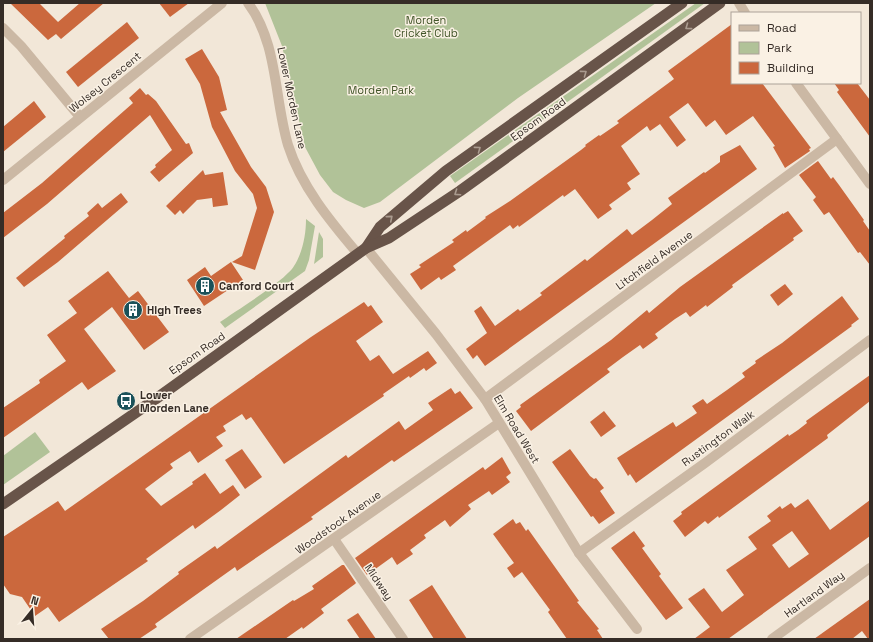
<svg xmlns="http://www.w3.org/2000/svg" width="873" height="642" font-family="'Space Grotesk',sans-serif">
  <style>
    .green { fill: #b1c298 }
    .building { fill: #cb683d; fill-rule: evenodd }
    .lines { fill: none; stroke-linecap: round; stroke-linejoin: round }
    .minor { stroke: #cbb8a4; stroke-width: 10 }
    .tertiary { stroke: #cbb8a4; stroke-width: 10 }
    .trunk { stroke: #685449; stroke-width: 11 }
    .oneway { stroke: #aa9b8f }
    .labels { text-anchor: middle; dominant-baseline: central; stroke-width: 3; stroke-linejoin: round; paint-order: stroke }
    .park-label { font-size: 11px; fill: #425529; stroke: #faf1e4 }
    .street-label { font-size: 11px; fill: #352c26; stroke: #faf1e4 }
    .poi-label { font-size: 11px; font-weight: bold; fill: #352c26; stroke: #faf1e4; text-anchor: start }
  </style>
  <rect width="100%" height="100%" fill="#f2e7d8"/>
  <g class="green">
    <polygon points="265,3 656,3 518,98 380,202 364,208 346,200 333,192 320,175 305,147 282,46"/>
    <polygon points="696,3 705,3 455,183 450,176"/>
    <path d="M 306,219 L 315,226 L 309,260 L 305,271 L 225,328 L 220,322 C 237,310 285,281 294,266 C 303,252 306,234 306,219 Z"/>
    <polygon points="319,232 323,239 323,257 314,264"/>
    <polygon points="35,432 50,452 3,485 3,456"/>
  </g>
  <g class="building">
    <polygon points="10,3 39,3 58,22 80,3 104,3 61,39 56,34 48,40"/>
    <polygon points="159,3 189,3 170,17"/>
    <polygon points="127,22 139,38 78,87 66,72"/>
    <polygon points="732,24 732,83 762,83 811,148 809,149 810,151 785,168 773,147 775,146 753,116 726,135 715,120 706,127 688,103 669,117 686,140 677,147 660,124 650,131 647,126 621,146 640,174 627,183 631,189 609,205 612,209 598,219 575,189 564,197 563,195 519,227 518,225 513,229 510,225 453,266 456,270 441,280 439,277 421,290 410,274 421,267 419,265 454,242 452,240 466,230 467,232 486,218 485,217 510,201 581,150 586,146 585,145 599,135 600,136 619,123 617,121 674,79 668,71"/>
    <polygon points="202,49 219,77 227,110 220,112 251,167 266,187 274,212 255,270 232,262 242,256 257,208 253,194 235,171 212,127 200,84 185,59"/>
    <polygon points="834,83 857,83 870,100 870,137 837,92 839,90"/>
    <polygon points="140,88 146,95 148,94 156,101 186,144 189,143 193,153 159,182 150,172 156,167 155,165 172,150 150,115 47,204 3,238 3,213 42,183 133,103 129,98"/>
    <polygon points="34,101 46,117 3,152 3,127"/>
    <polygon points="740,145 757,169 485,366 477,355 473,359 466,349 487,333 474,311 481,306 495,326 518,309 520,311 542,295 540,293 585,259 587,261 627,229 632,235 652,220 672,204 668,198 704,172 705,173 720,162 720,156"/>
    <polygon points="818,161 831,179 833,177 839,185 864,220 863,221 870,231 870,265 860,252 858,253 829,212 824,215 813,200 816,197 799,175"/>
    <polygon points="203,170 205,175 223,172 228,205 213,207 212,198 197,200 183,214 180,210 175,215 166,206"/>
    <polygon points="121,193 128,202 58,262 24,287 16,278 65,238 64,236 89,216 87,213 98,203 102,208"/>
    <polygon points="788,211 803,231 793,238 794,240 732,285 733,287 707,307 706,305 690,317 686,312 675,319 655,334 658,338 643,349 640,345 623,357 607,369 610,372 531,431 516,411 521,407 520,405 611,340 647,310 649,313 680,287 783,213 783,214"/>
    <polygon points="231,262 243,280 204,306 187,280 205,267 211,276"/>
    <polygon points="108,271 129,298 138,291 169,332 144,350 112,307 84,329 116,371 88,390 82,382 3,438 3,408 40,383 39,380 66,361 47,335 77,313 68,301"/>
    <polygon points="785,284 793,294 778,306 770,295"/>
    <polygon points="842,296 859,319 851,325 852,326 636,483 630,474 628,476 617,458 673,422 676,427 697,413 692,406 703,399 707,404 727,390 745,377 742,373 756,363 755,361 782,343"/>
    <polygon points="364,302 368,307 371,305 383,322 356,341 370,361 379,355 393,374 428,351 437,363 426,371 424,368 410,378 409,376 383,394 384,396 284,464 251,417 246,420 242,414 223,426 226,431 216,437 223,446 198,463 190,451 170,464 173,468 145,489 161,506 193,484 192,482 205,473 220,494 233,485 240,495 221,510 195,529 193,525 146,559 148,561 59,622 48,607 35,616 22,597 10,594 3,584 3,537 58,501 65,511 311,337"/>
    <polygon points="870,375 870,401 827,435 828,438 719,518 718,516 708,524 705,521 685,537 673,521 682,514 681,512 788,434 789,436 798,430 807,423 806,421"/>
    <polygon points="451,388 455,394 460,391 473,408 394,462 392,460 311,517 313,519 237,571 235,567 155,624 157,627 139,639 109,639 101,629 143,601 179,574 178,572 215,546 217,549 346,455 348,458 399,421 405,430 433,410 428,403"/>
    <polygon points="604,411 616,426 601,437 590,422"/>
    <polygon points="242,449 262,477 245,489 225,460"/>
    <polygon points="570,449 590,476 594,479 596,478 604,488 600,491 615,513 599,524 593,516 591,517 552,462"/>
    <polygon points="502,457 511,473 506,477 510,482 492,495 489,491 468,505 471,509 450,527 445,520 424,535 426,538 410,550 413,554 397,565 392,557 367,575 355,558 483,467 485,470"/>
    <path d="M 808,499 L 830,530 L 870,500 L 870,536 L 728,639 L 694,639 L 710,627 L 688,599 L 704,588 L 722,612 L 744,595 L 726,570 L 757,549 L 748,537 L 771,521 L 767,516 L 780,506 L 782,509 L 791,503 L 795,508 ZM 792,531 L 809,554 L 789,568 L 772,545 Z"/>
    <polygon points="513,519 516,524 520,522 526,531 528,529 579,601 577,602 599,629 597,630 603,639 567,639 548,612 550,610 522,572 514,578 507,568 514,563 493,534"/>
    <polygon points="634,531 645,546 642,548 661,574 659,576 683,608 666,620 611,548"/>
    <polygon points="342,565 344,565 356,583 355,584 321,609 324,613 303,629 302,627 285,639 236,639 293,600 294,601 314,589 312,586"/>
    <polygon points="432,585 441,599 467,639 434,639 409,600"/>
    <polygon points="870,599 870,639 868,639 862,631 852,639 814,639"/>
    <polygon points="358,613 376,639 360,639 347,620"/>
  </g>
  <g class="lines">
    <g class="minor">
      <polyline points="739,3 745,13"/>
      <polyline points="3,28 21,46 80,117"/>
      <polyline points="796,83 870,184"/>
      <polyline points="3,180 222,3"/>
      <polyline points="366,248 436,334 485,399 579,553 637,629"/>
      <polyline points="485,399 837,139"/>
      <polyline points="334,539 403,639"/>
      <polyline points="579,553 705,463 870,340"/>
      <polyline points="190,639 499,423"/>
      <polyline points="772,639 870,568"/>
    </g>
    <path class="tertiary" d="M 248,3 C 278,43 274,98 288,145 C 301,186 330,221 358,254"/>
    <g class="trunk">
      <polyline points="366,248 380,227 446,171 682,3"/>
      <polyline points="3,504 157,398 366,248 389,238 460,191 720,3"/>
    </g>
  </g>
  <defs><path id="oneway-chevron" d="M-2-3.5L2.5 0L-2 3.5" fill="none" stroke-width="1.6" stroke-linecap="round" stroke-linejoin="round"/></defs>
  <g class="oneway">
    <use href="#oneway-chevron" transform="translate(688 27) rotate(144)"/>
    <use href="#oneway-chevron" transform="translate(584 73) rotate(-36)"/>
    <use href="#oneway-chevron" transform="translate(478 149) rotate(-36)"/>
    <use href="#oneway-chevron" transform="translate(457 193) rotate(146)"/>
    <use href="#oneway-chevron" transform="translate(390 218) rotate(-40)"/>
  </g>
  <defs>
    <symbol id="building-disc" viewBox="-11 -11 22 22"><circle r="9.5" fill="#1a5159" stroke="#faf1e4"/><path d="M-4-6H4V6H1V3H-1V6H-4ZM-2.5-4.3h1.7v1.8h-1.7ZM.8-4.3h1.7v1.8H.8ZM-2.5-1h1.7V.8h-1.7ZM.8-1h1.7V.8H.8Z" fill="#fff"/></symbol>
    <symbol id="bus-disc" viewBox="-11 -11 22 22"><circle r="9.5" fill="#1a5159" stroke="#faf1e4"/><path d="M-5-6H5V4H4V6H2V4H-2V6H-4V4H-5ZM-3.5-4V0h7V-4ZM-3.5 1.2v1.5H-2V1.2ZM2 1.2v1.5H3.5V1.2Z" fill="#fff"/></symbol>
  </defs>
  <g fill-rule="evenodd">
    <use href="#building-disc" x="194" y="275" width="22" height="22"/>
    <use href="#building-disc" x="122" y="299" width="22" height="22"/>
    <use href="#bus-disc" x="115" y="390" width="22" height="22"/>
  </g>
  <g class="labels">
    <g class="park-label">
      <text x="426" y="20">Morden<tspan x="426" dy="13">Cricket Club</tspan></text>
      <text x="381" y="90">Morden Park</text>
    </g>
    <g class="street-label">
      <text transform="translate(105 82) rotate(-39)">Wolsey Crescent</text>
      <text transform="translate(292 98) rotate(78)">Lower Morden Lane</text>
      <text transform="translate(538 119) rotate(-36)">Epsom Road</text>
      <text transform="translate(654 260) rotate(-36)">Litchfield Avenue</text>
      <text transform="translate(197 353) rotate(-35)">Epsom Road</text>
      <text transform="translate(517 429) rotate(59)">Elm Road West</text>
      <text transform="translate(718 438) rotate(-36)">Rustington Walk</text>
      <text transform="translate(338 522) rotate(-35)">Woodstock Avenue</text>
      <text transform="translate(379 582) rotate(56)">Midway</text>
      <text transform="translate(814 594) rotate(-36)">Hartland Way</text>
    </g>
    <g class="poi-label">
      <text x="219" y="286">Canford Court</text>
      <text x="147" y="310">High Trees</text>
      <text x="140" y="395">Lower<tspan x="140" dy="13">Morden Lane</tspan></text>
    </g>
  </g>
  <rect width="873" height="642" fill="none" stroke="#352c26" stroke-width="8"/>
  <rect x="731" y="12" width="130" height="72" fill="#faf1e4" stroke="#aba298"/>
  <rect x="739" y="25" width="20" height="6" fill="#cbb8a4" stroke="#aba298"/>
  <text x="767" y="32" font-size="12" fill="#352c26">Road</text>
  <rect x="739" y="42" width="20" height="12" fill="#b1c298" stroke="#aba298"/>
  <text x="767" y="52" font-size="12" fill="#352c26">Park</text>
  <rect x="739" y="62" width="20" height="12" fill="#cb683d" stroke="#aba298"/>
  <text x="767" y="72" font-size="12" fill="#352c26">Building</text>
  <g transform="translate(32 610) rotate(17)" stroke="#faf1e4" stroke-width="3" paint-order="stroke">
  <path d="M0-3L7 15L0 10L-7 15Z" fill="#352c26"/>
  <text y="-6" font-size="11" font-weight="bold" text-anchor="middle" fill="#352c26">N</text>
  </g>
</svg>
